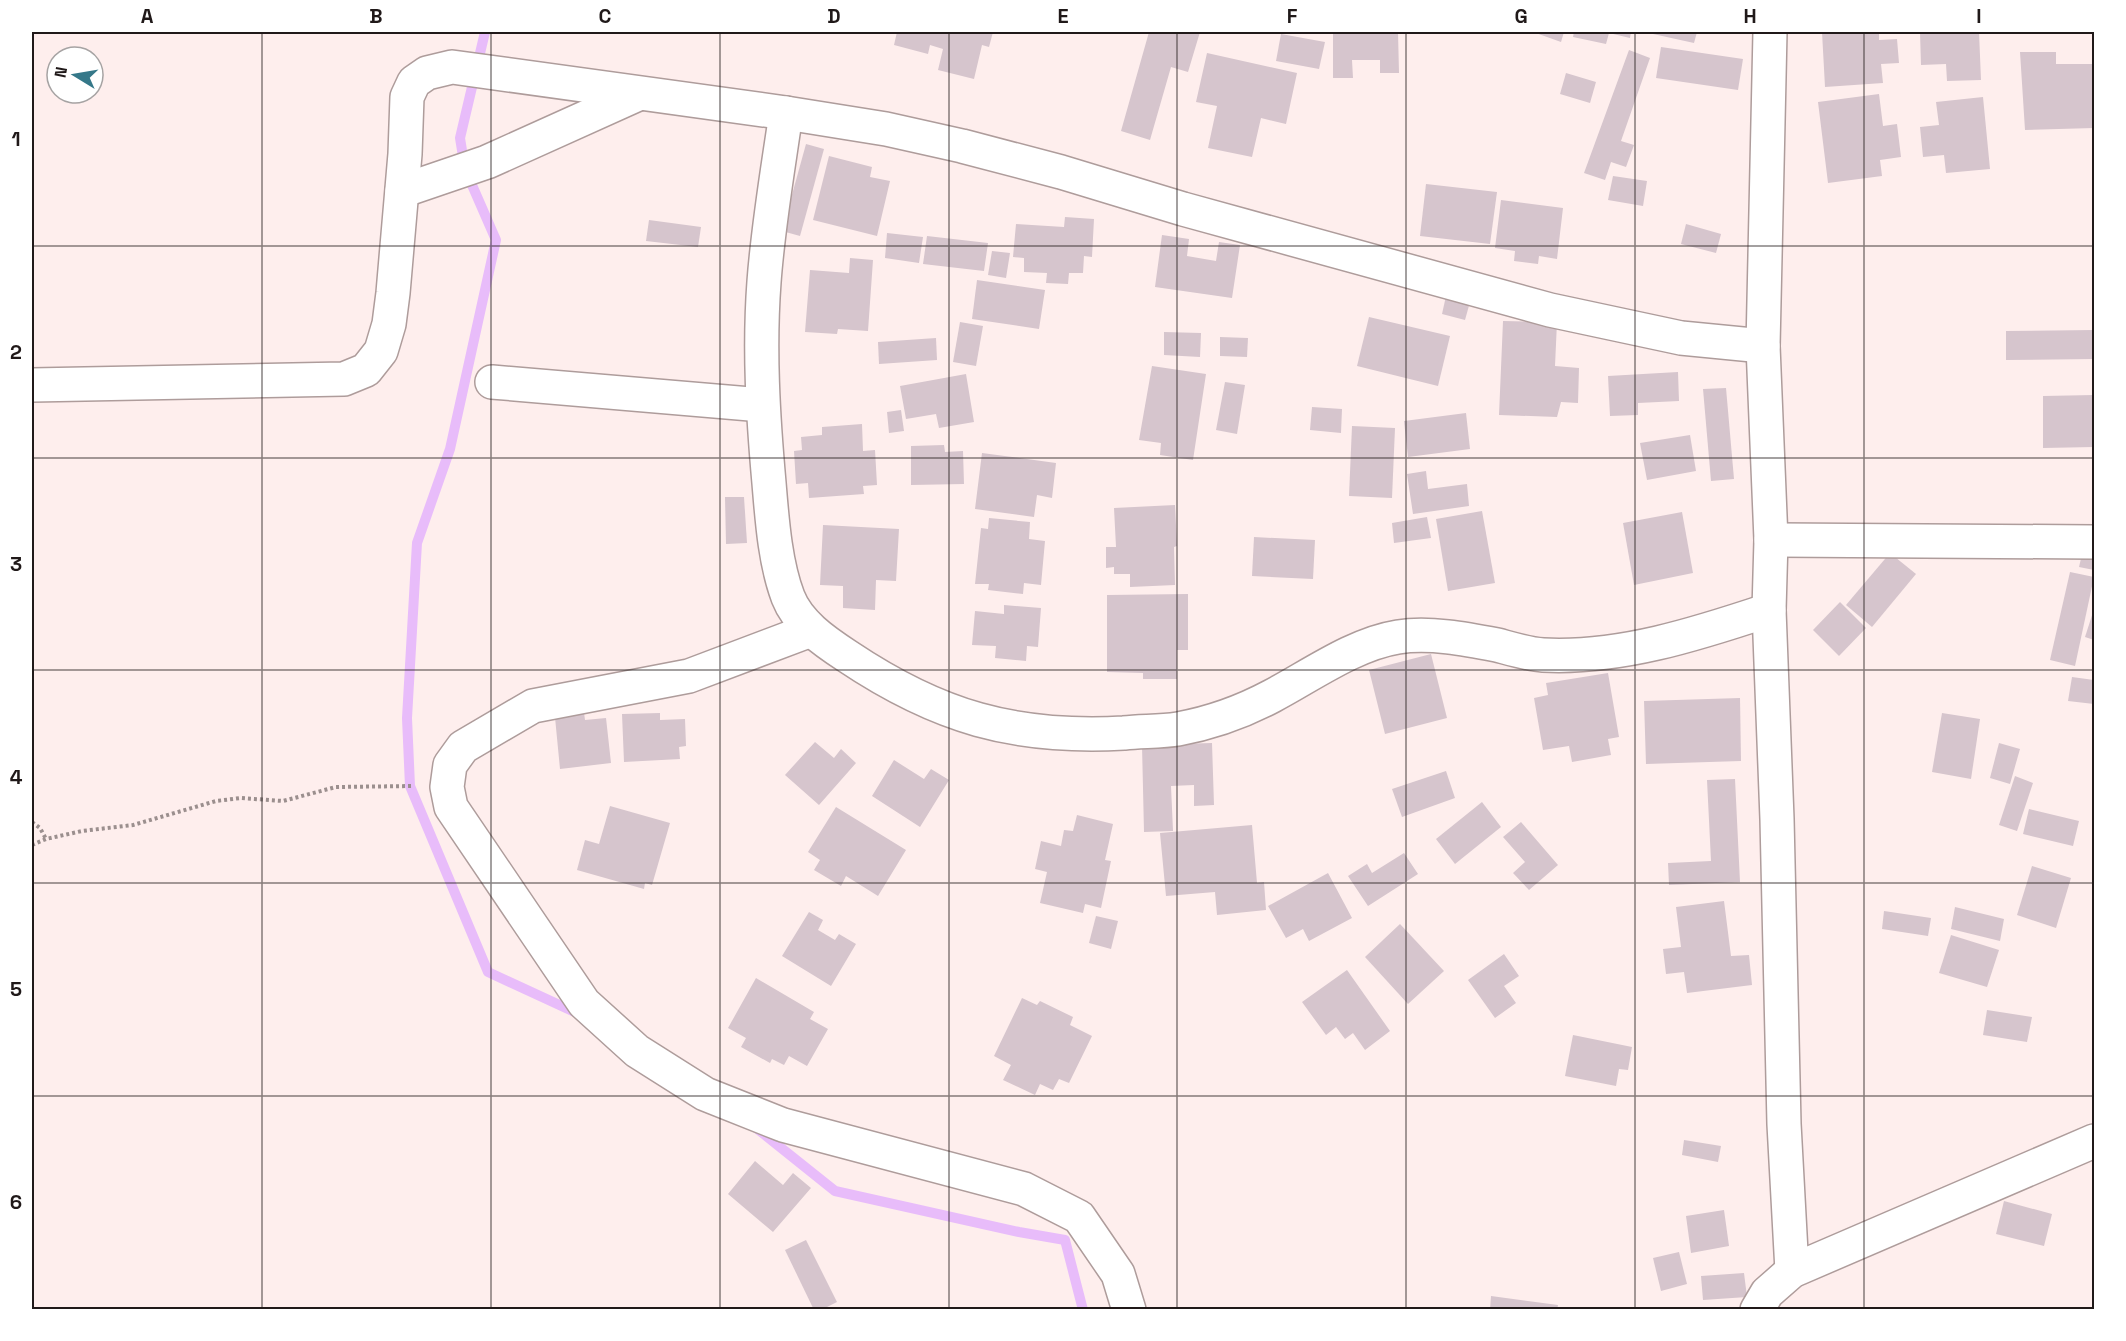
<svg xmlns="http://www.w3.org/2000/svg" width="2126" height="1341" font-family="'Space Grotesk',sans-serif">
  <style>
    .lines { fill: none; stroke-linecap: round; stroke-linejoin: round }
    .stream { stroke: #e8bcfa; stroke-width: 10 }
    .building { fill: #d6c5cd }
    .minor-casing { stroke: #ae9c9b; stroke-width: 36 }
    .path { stroke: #9b8f8e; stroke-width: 4; stroke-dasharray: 3 3; stroke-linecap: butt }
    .minor { stroke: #fff; stroke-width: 33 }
    .grid { fill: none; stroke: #201919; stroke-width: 1.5; stroke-opacity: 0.55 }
    .neatline { fill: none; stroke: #201919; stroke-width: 2 }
    .grid-label { font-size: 20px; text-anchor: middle; font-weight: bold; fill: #201919 }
  </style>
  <rect width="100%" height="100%" fill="#feeeed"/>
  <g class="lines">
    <g class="stream">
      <polyline points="485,32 460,138 465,169 496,240 450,449 417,543 407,718 410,786 488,972 579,1014"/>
      <polyline points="755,1127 835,1191 1019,1232 1065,1240 1083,1310"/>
    </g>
  </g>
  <g class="building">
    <polygon points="897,32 993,32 989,47 982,45 974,79 938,70 943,49 930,45 928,54 894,45"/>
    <polygon points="1149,32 1200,32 1188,72 1171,67 1150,140 1121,131"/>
    <polygon points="1333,32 1398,32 1399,73 1380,73 1380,60 1352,60 1353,78 1333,78"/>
    <polygon points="1533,32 1564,32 1561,42"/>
    <polygon points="1574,32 1631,32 1630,38 1609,33 1606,44 1573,37"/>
    <polygon points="1644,32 1697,32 1694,43"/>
    <polygon points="1822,32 1879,32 1879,40 1897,39 1899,63 1881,64 1883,83 1825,87"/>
    <polygon points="1920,32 1979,32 1981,80 1947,81 1946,64 1921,65"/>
    <polygon points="1281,34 1325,42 1319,69 1276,61"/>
    <polygon points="1661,47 1743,59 1738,90 1656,78"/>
    <polygon points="1629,50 1650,58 1621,141 1634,145 1626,167 1611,162 1605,180 1584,173"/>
    <polygon points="2020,52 2056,52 2056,64 2094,64 2094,128 2025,130"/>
    <polygon points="1207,53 1297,73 1286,124 1261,118 1252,157 1208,148 1217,106 1196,102"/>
    <polygon points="1566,73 1596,82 1590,103 1560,94"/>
    <polygon points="1879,94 1883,126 1897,124 1901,157 1880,160 1882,176 1828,183 1818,102"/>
    <polygon points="1983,97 1990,169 1946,173 1944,155 1923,157 1920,127 1939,125 1936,102"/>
    <polygon points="806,144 824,149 800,236 782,231"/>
    <polygon points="829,156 872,167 870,177 890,181 877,236 813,220"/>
    <polygon points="1613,176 1647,181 1643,206 1608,200"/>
    <polygon points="1426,184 1497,192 1490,244 1420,236"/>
    <polygon points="1501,200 1563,208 1557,259 1539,256 1538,264 1514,261 1515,251 1495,248"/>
    <polygon points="1065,217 1094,219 1092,257 1084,256 1083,273 1069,273 1068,284 1046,283 1047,273 1024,272 1024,258 1013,257 1016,224 1064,227"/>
    <polygon points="649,220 701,227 698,247 646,241"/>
    <polygon points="1686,224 1721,234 1716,253 1681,244"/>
    <polygon points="887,233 923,237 919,263 885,258"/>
    <polygon points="1162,235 1189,239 1187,256 1216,261 1219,242 1240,245 1232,298 1155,287"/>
    <polygon points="927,236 988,243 984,271 923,264"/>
    <polygon points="992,251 1010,253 1006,278 988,275"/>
    <polygon points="850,258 873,260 868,331 838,329 837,334 805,332 810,270 849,273"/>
    <polygon points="977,280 1045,290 1039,329 972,319"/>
    <polygon points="1446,296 1470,302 1465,320 1442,314"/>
    <polygon points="1369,317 1450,336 1438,386 1357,366"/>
    <polygon points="1503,321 1557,322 1555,366 1579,368 1578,403 1561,402 1557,417 1499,415"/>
    <polygon points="960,322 983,326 976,366 953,362"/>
    <polygon points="2094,330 2094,359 2006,360 2006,331"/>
    <polygon points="1164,332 1201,333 1200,357 1164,355"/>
    <polygon points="1220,337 1248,338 1247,357 1220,356"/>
    <polygon points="936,338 937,360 879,364 878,342"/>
    <polygon points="1152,366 1206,374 1193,460 1160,455 1161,443 1139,440"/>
    <polygon points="1678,372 1679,401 1638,403 1638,415 1610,416 1608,376"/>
    <polygon points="966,374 974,422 939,428 936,414 906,419 900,386"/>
    <polygon points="1225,382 1245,385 1237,434 1216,430"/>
    <polygon points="1726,388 1734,479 1711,481 1703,389"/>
    <polygon points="2094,395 2094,447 2043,448 2043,396"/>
    <polygon points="1312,407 1342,409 1341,433 1310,430"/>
    <polygon points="901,410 904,431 889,433 887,412"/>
    <polygon points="1466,413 1470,449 1408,457 1404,421"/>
    <polygon points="862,424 863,451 875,450 877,485 863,486 864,494 809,498 808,483 796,484 794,451 802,450 801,437 822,435 822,427"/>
    <polygon points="1352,426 1395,428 1392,498 1349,496"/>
    <polygon points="1690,435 1696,471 1647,480 1640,443"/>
    <polygon points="944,445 945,452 963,451 964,484 911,485 911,446"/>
    <polygon points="982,453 1056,463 1052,498 1037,495 1034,517 975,509"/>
    <polygon points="1426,471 1428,489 1467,484 1469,506 1413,514 1407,474"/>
    <polygon points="725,497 744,497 747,543 726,544"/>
    <polygon points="1175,505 1177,546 1174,547 1175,585 1130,587 1130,574 1114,574 1114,567 1106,568 1106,547 1116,547 1114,508"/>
    <polygon points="1482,511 1495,583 1448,591 1436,519"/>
    <polygon points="1682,512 1693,573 1634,585 1623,523"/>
    <polygon points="1427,517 1431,538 1394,543 1392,523"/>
    <polygon points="989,518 1030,522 1029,539 1045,541 1041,585 1024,583 1023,594 988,590 989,584 975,584 981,528 988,529"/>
    <polygon points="823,525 899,529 896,581 876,580 875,610 843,608 843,586 820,585"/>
    <polygon points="1254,537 1315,540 1313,579 1252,576"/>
    <polygon points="2083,550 2094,552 2094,570 2079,567"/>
    <polygon points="1890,553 1916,574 1872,627 1846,605"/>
    <polygon points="2070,572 2094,577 2075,666 2050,660"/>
    <polygon points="1188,594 1188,650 1177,650 1177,679 1143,679 1143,673 1107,672 1107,595"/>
    <polygon points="1840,602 1866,628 1839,656 1813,630"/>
    <polygon points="1004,605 1041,608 1038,647 1027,646 1026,661 995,658 996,646 972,645 975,611 1004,614"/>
    <polygon points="2094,609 2094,640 2085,637"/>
    <polygon points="1431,654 1447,718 1385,734 1369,670"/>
    <polygon points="1608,673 1619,737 1608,739 1611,755 1572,762 1569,746 1543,750 1534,698 1548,695 1546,683"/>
    <polygon points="2072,677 2094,680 2094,704 2068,701"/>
    <polygon points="1740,698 1741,761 1646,764 1644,701"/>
    <polygon points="583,705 585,720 606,718 611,763 560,769 554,707"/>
    <polygon points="660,713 660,720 685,719 686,746 679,747 680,759 624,762 622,714"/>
    <polygon points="1942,713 1980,719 1971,779 1932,772"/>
    <polygon points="815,742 834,758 841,749 856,763 819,805 785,775"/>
    <polygon points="1212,743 1214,805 1194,806 1194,785 1171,786 1173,831 1144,832 1142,745"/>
    <polygon points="1999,743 2020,749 2010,784 1990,778"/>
    <polygon points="894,760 924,779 931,769 949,780 920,827 872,796"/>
    <polygon points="1446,771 1455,798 1402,817 1392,789"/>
    <polygon points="2015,776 2033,783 2017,831 1999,825"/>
    <polygon points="1735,779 1740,882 1669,885 1668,863 1711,861 1707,780"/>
    <polygon points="1482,802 1501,827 1455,864 1436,839"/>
    <polygon points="610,806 670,823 652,885 645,883 644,889 577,870 585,840 599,844"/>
    <polygon points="836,807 906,850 878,896 846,876 841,886 814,870 820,860 808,852"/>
    <polygon points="2029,809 2079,821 2073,846 2023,834"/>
    <polygon points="1077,815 1113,824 1105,860 1111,861 1101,908 1085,904 1083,913 1040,903 1047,872 1035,869 1041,841 1061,846 1064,830 1073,831"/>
    <polygon points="1521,822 1558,865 1529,890 1513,873 1525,862 1503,837"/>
    <polygon points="1252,825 1257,883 1264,882 1266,910 1217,915 1215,892 1166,896 1160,833"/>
    <polygon points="1404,853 1418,874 1368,906 1348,876 1367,864 1372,873"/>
    <polygon points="2032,866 2071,878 2056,928 2017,915"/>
    <polygon points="1328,873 1352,918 1309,941 1303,929 1286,938 1268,906"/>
    <polygon points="1724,901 1731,956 1749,955 1752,985 1687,993 1684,972 1666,974 1663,949 1681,947 1676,907"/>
    <polygon points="1955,907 2004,919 2000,941 1951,929"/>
    <polygon points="1884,911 1931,918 1928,936 1882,929"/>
    <polygon points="809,912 823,920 818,930 835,940 839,934 856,944 831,986 782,956"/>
    <polygon points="1096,916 1118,921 1111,949 1089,943"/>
    <polygon points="1400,924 1444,971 1408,1004 1365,957"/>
    <polygon points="1951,935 1999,950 1987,987 1939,973"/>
    <polygon points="1504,954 1519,976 1504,986 1516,1003 1495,1018 1468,980"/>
    <polygon points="1347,970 1390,1031 1365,1050 1353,1033 1345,1039 1336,1027 1326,1035 1302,1002"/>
    <polygon points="756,978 814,1012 810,1019 828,1029 807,1066 789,1056 784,1065 772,1059 770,1063 741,1047 746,1038 728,1028"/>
    <polygon points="1022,998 1037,1005 1040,1001 1073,1017 1070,1025 1092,1036 1069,1083 1059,1079 1053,1090 1040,1084 1035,1095 1003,1080 1011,1065 994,1056"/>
    <polygon points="1987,1010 2032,1017 2027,1042 1983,1035"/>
    <polygon points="1573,1035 1632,1047 1628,1070 1619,1069 1616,1086 1565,1076"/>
    <polygon points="1684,1140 1721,1146 1718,1162 1682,1155"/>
    <polygon points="755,1161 783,1185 793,1173 811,1188 773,1232 728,1194"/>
    <polygon points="2004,1201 2052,1214 2044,1246 1996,1234"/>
    <polygon points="1724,1210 1729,1246 1691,1253 1686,1216"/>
    <polygon points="806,1240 837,1302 821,1310 814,1310 785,1250"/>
    <polygon points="1679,1252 1687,1284 1661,1291 1653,1258"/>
    <polygon points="1744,1273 1747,1297 1703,1300 1701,1276"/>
    <polygon points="1491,1296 1558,1305 1557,1310 1490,1310"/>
  </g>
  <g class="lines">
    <defs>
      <g id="minor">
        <polyline points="1770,32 1763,346 1771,540 1769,610 1777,819 1784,1124 1792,1271"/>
        <path d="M 786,113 C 778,169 768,226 764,282 C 759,349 763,416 769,483 C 772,519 775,563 788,597 C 798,623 824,641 847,656 C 938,717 1014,739 1124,733 C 1141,731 1160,732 1178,729 C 1211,723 1242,712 1272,696 C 1310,676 1354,644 1398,637 C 1429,632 1466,639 1497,645 C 1512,649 1528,654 1543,655 C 1619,659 1697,634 1769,610"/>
        <polyline points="402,191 487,162 638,94"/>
        <polyline points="492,382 762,405"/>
        <polyline points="32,385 344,379 366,370 381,351 389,324 393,293 405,154 407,97 414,82 427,73 452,67 786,113 886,129 962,146 1061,172 1183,209 1550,310 1681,338 1763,346"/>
        <polyline points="1771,540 2094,542"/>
        <polyline points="811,630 689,676 533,706 463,747 450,765 447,787 451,807 584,1003 637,1051 705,1094 783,1125 1024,1189 1079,1217 1118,1274 1129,1310"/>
        <polyline points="1757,1310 1767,1293 1792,1271 2094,1141"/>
      </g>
    </defs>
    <use href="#minor" class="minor-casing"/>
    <g class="path">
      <polyline points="32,822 40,828 46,839"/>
      <polyline points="32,845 46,839 82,831 133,825 216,801 241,798 283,801 336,787 413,786"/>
    </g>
    <use href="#minor" class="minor"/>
  </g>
  <path class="grid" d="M 262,32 L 262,1310M 491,32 L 491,1310M 720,32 L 720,1310M 949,32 L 949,1310M 1177,32 L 1177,1310M 1406,32 L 1406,1310M 1635,32 L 1635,1310M 1864,32 L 1864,1310M 32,246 L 2094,246M 32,458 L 2094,458M 32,670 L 2094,670M 32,883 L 2094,883M 32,1096 L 2094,1096"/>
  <rect width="2126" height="1341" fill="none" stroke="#ffffff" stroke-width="66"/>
  <g transform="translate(75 75) rotate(281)"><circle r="28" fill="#ffffff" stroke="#a6a3a3" stroke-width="1.5"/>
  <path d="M0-4.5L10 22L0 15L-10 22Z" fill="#357889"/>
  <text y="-9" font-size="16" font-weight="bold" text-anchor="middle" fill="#201919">N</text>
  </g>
  <rect x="33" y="33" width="2060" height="1275" class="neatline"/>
  <g class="grid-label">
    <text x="147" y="23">A</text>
    <text x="376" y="23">B</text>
    <text x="605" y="23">C</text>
    <text x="834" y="23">D</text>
    <text x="1063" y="23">E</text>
    <text x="1292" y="23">F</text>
    <text x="1521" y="23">G</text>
    <text x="1750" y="23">H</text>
    <text x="1979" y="23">I</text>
    <text x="16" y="146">1</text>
    <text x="16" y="359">2</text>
    <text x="16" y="571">3</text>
    <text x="16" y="784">4</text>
    <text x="16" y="996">5</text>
    <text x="16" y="1209">6</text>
  </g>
</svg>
